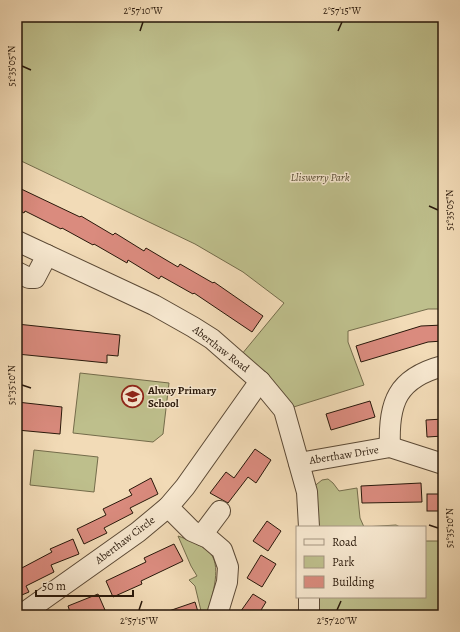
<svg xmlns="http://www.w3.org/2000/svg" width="460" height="632" font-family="Alegreya,serif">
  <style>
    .green { fill: #bebf8c; stroke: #746c4b }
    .building { fill: #da8b7e; stroke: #29180a }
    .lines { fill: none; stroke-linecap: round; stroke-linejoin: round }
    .minor-casing { stroke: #5b4935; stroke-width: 22 }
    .minor { stroke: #f7e8d0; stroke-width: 20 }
    .ticks { fill: none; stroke: #29180a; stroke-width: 1.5 }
    .labels { text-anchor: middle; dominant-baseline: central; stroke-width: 3; stroke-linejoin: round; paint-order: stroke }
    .park-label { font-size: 11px; font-style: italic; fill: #564a31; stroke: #f7e8d0 }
    .street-label { font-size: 11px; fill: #29180a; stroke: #f7e8d0 }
    .poi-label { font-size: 11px; font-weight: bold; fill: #29180a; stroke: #f7e8d0; text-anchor: start }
    .neatline { fill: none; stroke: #29180a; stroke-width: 1.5 }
    .ticks-label { font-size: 10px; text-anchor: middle; fill: #29180a }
  </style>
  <rect width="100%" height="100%" fill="#f2dbb7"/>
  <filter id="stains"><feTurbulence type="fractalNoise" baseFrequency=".005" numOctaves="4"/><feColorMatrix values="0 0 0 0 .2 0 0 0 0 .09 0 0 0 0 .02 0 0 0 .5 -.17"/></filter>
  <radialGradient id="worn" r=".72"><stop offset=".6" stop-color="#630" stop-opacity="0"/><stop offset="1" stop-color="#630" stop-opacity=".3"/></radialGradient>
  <g class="green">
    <polygon points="17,17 443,17 443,309 428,309 348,331 348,342 364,385 284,410 237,360 284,303 243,272 195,244 17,159"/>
    <polygon points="80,373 169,383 163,434 153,442 73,433"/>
    <polygon points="34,450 98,457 94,492 30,485"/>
    <polygon points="328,479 333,483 339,491 357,488 360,518 364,527 396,525 400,527 309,527 307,492 322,480"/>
    <path d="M 178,536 C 187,539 206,547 211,554 C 222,569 211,599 207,615 L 202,615 L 195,586 L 189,580 L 197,576 L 191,566 Z"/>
    <polygon points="425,541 443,541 443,615 309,615 309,597 425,597"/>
  </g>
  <g class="building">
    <polygon points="17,187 80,217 81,216 113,235 115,233 144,251 146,248 178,267 180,264 213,283 214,282 263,316 252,332 194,293 193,294 161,276 159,279 128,260 127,263 94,244 93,245 62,228 61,229 25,211 24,213 17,209"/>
    <polygon points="17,324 120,335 118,356 107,355 107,363 17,354"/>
    <polygon points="443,325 443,341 428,342 361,362 356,346 421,326"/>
    <polygon points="370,401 375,417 331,430 326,414"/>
    <polygon points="17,402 62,407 60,434 17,430"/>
    <polygon points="443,419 443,436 427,437 426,420"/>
    <polygon points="255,449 271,460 256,483 248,477 228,503 210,493 226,472 234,478"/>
    <polygon points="151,478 158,494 130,508 133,513 104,528 107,533 84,544 77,529 106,515 103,509 132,495 129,490"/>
    <polygon points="421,483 422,502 362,503 361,486"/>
    <rect x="427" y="494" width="16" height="17"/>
    <polygon points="267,521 281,531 268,551 253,541"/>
    <polygon points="73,539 79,554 51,565 54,572 26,586 29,592 17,597 17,568 18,570 52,552 50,549"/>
    <polygon points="174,544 183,561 141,581 142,584 113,597 106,581 146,562 144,558"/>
    <polygon points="261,555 276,564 262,587 247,578"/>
    <polygon points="98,594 105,610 90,615 71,615 68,606"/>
    <polygon points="253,594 266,602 258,615 238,615"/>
    <polygon points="195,602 199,615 163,615 163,613"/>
  </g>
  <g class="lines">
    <defs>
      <g id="minor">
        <polyline points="17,241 154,305 193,327 212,339 260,381 284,410 307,492 309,527"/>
        <polyline points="17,272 29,278 35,278 47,255"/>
        <path d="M 390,447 C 388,403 397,378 443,366"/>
        <polyline points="299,463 390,447 443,464"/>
        <polyline points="168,507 192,531 208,538 222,550 228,567 227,582 217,615"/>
        <polyline points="202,535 220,511"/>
        <polyline points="21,615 138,532 168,507 185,487 260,381"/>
        <polyline points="309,615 309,597"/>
      </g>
    </defs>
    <use href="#minor" class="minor-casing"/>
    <use href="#minor" class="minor"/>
  </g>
  <path class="ticks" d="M 140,31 L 143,22M 338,31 L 342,22M 22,66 L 31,70M 429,206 L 438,210M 22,385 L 31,388M 429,525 L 438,528M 139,610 L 142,601M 337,610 L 341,601"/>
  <defs>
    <symbol id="school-ring" viewBox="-11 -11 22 22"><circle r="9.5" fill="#f7e8d0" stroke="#8f2418" stroke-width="1.5"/><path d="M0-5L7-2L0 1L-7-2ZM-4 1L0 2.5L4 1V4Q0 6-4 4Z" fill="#8f2418"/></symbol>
  </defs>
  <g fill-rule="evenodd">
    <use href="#school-ring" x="120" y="384" width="25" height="25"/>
  </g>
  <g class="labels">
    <g class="park-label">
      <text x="320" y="177">Lliswerry Park</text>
    </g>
    <g class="street-label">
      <text transform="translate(221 349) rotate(38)">Aberthaw Road</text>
      <text transform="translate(344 455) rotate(-9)">Aberthaw Drive</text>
      <text transform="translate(125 540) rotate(-37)">Aberthaw Circle</text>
    </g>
    <g class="poi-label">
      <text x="148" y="390">Alway Primary<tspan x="148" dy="13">School</tspan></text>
    </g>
  </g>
  <rect width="460" height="632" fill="none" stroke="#f2dbb7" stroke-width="44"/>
  <rect x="296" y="526" width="130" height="72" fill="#f7e8d0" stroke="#a59581"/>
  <rect x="304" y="539" width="20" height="6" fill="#f7e8d0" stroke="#a59581"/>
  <text x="332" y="546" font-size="12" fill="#29180a">Road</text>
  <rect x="304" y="556" width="20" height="12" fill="#bebf8c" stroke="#a59581"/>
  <text x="332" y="566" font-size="12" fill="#29180a">Park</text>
  <rect x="304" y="576" width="20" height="12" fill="#da8b7e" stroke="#a59581"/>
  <text x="332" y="586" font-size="12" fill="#29180a">Building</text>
  <path d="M36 590v6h97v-6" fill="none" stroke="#29180a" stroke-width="2"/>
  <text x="42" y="590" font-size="12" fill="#29180a" stroke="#f7e8d0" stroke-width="3" paint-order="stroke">50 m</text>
  <rect x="22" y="22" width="416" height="588" class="neatline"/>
  <g class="ticks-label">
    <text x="143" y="14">2°57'10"W</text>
    <text x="342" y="14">2°57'15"W</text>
    <text transform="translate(11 66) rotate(-90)" y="4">51°35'05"N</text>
    <text transform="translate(449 210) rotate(-90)" y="4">51°35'05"N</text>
    <text transform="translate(11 385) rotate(-90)" y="4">51°35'10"N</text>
    <text transform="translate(449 528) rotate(-90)" y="4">51°35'10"N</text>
    <text x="139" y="624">2°57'15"W</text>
    <text x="337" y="624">2°57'20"W</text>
  </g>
  <rect width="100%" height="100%" filter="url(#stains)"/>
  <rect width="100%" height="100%" fill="url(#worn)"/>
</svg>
